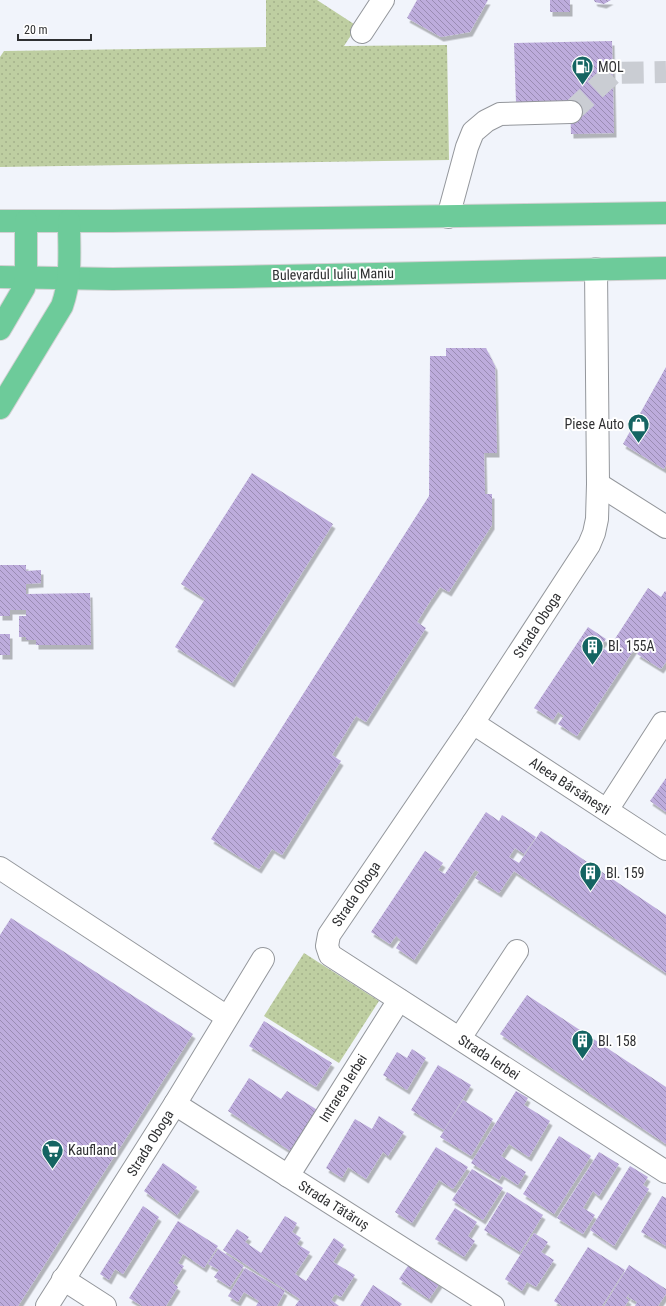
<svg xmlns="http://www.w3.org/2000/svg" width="666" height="1306" font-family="'Roboto Condensed',sans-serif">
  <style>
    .green { fill: url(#green-dots) }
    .building { fill: url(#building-back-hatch); filter: url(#shadow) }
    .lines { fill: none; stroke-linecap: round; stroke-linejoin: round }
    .minor-tunnel { stroke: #cacdd3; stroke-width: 22; stroke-dasharray: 22 11; stroke-linecap: butt }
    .minor-casing { stroke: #94979c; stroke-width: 24 }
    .major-casing { stroke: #d1d1d2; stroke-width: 24 }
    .minor { stroke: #fff; stroke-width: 22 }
    .major { stroke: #6dcb9a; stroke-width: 22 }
    .labels { text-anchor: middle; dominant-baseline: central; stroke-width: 4; stroke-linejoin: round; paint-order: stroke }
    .poi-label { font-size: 14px; fill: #2f3032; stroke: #fff; text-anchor: start }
    .street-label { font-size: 14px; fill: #2f3032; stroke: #fff }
  </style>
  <defs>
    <pattern id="green-dots" width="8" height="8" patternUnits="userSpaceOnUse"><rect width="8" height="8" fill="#becea1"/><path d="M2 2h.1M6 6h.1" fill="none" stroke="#a4b18b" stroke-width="1.8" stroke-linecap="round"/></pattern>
    <pattern id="building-back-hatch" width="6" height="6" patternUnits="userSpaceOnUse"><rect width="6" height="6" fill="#bdacdc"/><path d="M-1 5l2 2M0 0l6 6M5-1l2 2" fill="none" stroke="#9a8cb3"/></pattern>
    <filter id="shadow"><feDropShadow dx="2.5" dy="4.5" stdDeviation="0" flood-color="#0004"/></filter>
  </defs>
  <rect width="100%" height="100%" fill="#f1f4fb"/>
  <g class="green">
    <polygon points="266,0 317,0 357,26 344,46 447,45 449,160 0,167 0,57 4,51 266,47"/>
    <polygon points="304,953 379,1001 339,1063 264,1016"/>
  </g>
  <g class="building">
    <polygon points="417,0 488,0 470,32 441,37 407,18"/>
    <rect x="550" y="0" width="20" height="12"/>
    <polygon points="594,0 611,0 604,4 595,2"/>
    <polygon points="612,41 614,133 571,134 570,102 516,103 514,43"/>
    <polygon points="446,348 486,348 495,366 497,453 484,453 485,494 492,494 492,525 449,592 440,587 429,603 417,622 426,628 366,722 356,716 332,755 341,761 282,855 272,849 259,869 211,839 429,496 430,356 446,356"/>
    <polygon points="666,367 666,465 664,469 623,444"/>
    <polygon points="252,473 333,524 232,683 175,647 205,599 181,584"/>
    <polygon points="0,565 26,565 26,571 41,570 41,583 26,584 26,594 90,593 91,645 36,645 36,640 26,640 26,637 19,637 19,616 26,616 26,610 10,610 10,616 0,616"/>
    <polygon points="648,588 661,597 665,591 666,592 666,662 661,669 637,654 641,648 637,645 577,736 558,724 564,716 558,712 553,720 534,708 588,627 606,639 600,646 607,651"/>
    <rect x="0" y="634" width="10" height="21"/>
    <polygon points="666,778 666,812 650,801"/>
    <polygon points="486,812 499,821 502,815 536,837 524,854 515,848 509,857 519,863 541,831 666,915 666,973 514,871 499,893 475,878 479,872 475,870 414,960 396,948 401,940 396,936 390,944 371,932 425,851 443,863 438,870 445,874"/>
    <polygon points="11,918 193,1034 18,1306 0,1306 0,935"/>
    <polygon points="527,995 666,1087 666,1144 500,1034"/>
    <polygon points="264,1021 332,1063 316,1087 249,1046"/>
    <polygon points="412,1049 426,1058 407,1090 383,1075 397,1052 407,1058"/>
    <polygon points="438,1065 471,1085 444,1130 411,1110"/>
    <polygon points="249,1078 281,1099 287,1091 319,1111 292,1152 228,1111"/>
    <polygon points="516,1091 528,1098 524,1105 550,1121 529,1157 509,1144 501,1156 526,1172 518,1185 502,1175 499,1180 471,1163"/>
    <polygon points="463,1100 493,1119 471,1156 440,1137"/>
    <polygon points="379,1116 404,1132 388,1156 383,1152 366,1179 348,1167 342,1178 326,1168 355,1119 372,1129"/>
    <polygon points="559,1136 591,1156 554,1214 523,1194"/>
    <polygon points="436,1147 468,1167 453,1189 439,1180 412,1223 395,1212"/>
    <polygon points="599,1152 619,1164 599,1196 593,1191 583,1208 595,1215 583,1234 557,1218"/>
    <polygon points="163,1163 197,1187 177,1215 144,1191"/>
    <polygon points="630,1166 648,1177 643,1185 649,1189 614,1246 590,1230"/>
    <polygon points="472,1169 503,1188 483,1220 452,1200"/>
    <polygon points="507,1192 543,1215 520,1252 484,1230"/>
    <polygon points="662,1196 666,1198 666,1246 641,1232"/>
    <polygon points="143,1206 159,1217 123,1274 115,1269 109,1280 100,1274"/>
    <polygon points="455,1208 477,1222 468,1236 475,1241 464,1257 435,1239"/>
    <polygon points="285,1216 297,1223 292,1232 301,1238 297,1244 310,1252 295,1274 306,1281 334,1238 344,1245 333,1262 355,1275 341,1297 335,1294 331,1300 339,1306 295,1306 300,1299 223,1250 237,1229 249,1237 245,1242 261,1253"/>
    <polygon points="178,1221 218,1246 204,1268 183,1254 178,1263 184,1266 173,1283 178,1287 166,1306 142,1306 129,1298"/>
    <polygon points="534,1233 548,1242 541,1252 554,1260 536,1287 527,1282 522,1291 505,1279"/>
    <polygon points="588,1247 625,1270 602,1306 562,1306 554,1301"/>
    <polygon points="218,1249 244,1266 230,1287 214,1277 219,1270 208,1264"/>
    <polygon points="410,1263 440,1283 429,1299 399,1279"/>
    <polygon points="629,1265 666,1289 666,1294 658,1306 635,1306 637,1302 628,1297 630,1293 626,1298 629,1300 625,1306 604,1306"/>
    <polygon points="245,1268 285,1291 277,1306 256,1306 259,1301 244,1292 238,1302 228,1296"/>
    <polygon points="373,1285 402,1304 400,1306 360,1306"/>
  </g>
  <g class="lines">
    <polyline class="minor-tunnel" points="571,112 613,73 666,72"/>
    <defs>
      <g id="minor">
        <polyline points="362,32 383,0"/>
        <polyline points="448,217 467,147 473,132 486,121 500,114 571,112"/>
        <polyline points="596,269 598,484 597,519 594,533 589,545 473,723 329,935 327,946 330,955 666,1172"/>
        <polyline points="598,484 666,527"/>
        <polyline points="473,723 666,849"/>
        <polyline points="607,810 663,723"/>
        <polyline points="0,868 227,1017"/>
        <polyline points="460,1038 517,951"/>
        <polyline points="175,1104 493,1306"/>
        <polyline points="288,1176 399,1000"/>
        <polyline points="63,1279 105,1306"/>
        <polyline points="47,1306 175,1104 263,959"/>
      </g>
      <g id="major">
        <polyline points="0,221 112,221 666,213"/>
        <polyline points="0,277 113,279 232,277 666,268"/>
        <polyline points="0,329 24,288 26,278 26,221"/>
        <path d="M 0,408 L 62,306 C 72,278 69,251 69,221"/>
      </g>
    </defs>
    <use href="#minor" class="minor-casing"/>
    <use href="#major" class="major-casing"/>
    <use href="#minor" class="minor"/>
    <use href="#major" class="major"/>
  </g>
  <defs>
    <symbol id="fuel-pin" viewBox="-11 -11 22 30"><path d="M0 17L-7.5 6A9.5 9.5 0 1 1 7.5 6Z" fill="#156462" stroke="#fff"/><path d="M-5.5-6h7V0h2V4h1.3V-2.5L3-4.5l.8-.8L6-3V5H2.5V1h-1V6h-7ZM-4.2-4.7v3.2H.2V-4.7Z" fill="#fff"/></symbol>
    <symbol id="shop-pin" viewBox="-11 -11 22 30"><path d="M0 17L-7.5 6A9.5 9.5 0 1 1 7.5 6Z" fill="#156462" stroke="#fff"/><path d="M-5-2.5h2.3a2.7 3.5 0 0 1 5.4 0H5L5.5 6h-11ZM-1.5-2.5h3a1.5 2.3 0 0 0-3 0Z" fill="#fff"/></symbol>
    <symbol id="building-pin" viewBox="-11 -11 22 30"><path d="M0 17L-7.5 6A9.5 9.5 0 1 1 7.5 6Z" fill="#156462" stroke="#fff"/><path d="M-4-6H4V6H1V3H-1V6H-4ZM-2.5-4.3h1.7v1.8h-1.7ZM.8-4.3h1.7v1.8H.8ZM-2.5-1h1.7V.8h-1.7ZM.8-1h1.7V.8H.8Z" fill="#fff"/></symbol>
    <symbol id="supermarket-pin" viewBox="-11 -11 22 30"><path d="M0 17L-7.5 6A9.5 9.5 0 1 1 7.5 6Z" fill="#156462" stroke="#fff"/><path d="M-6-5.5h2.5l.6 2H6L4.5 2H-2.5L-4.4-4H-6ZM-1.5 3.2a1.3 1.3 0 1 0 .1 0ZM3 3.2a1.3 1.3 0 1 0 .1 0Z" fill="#fff"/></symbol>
  </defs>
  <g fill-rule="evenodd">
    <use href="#fuel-pin" x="570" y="54" width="25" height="34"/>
    <use href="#shop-pin" x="626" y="412" width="25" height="34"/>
    <use href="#building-pin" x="580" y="634" width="25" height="34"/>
    <use href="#building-pin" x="578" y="860" width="25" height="34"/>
    <use href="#building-pin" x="570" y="1028" width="25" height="34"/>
    <use href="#supermarket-pin" x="40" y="1138" width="25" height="34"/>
  </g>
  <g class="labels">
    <g class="poi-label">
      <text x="598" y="67">MOL</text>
      <text x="624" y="424" text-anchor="end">Piese Auto</text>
      <text x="608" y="646">Bl. 155A</text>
      <text x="606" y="873">Bl. 159</text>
      <text x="598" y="1041">Bl. 158</text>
      <text x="68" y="1150">Kaufland</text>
    </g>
    <g class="street-label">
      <text transform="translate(333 274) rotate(-1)">Bulevardul Iuliu Maniu</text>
      <text transform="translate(537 625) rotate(-57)">Strada Oboga</text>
      <text transform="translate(570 786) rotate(33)">Aleea Bârsănești</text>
      <text transform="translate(356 894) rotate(-56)">Strada Oboga</text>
      <text transform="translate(489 1057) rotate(33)">Strada Ierbei</text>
      <text transform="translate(343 1088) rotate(-58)">Intrarea Ierbei</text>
      <text transform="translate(150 1143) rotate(-58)">Strada Oboga</text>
      <text transform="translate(334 1205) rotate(32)">Strada Tătăruș</text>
    </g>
  </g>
  <path d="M18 34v6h73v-6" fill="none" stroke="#2f3032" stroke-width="2"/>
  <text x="24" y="34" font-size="12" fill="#2f3032" stroke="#ffffff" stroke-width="3" paint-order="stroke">20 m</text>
</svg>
